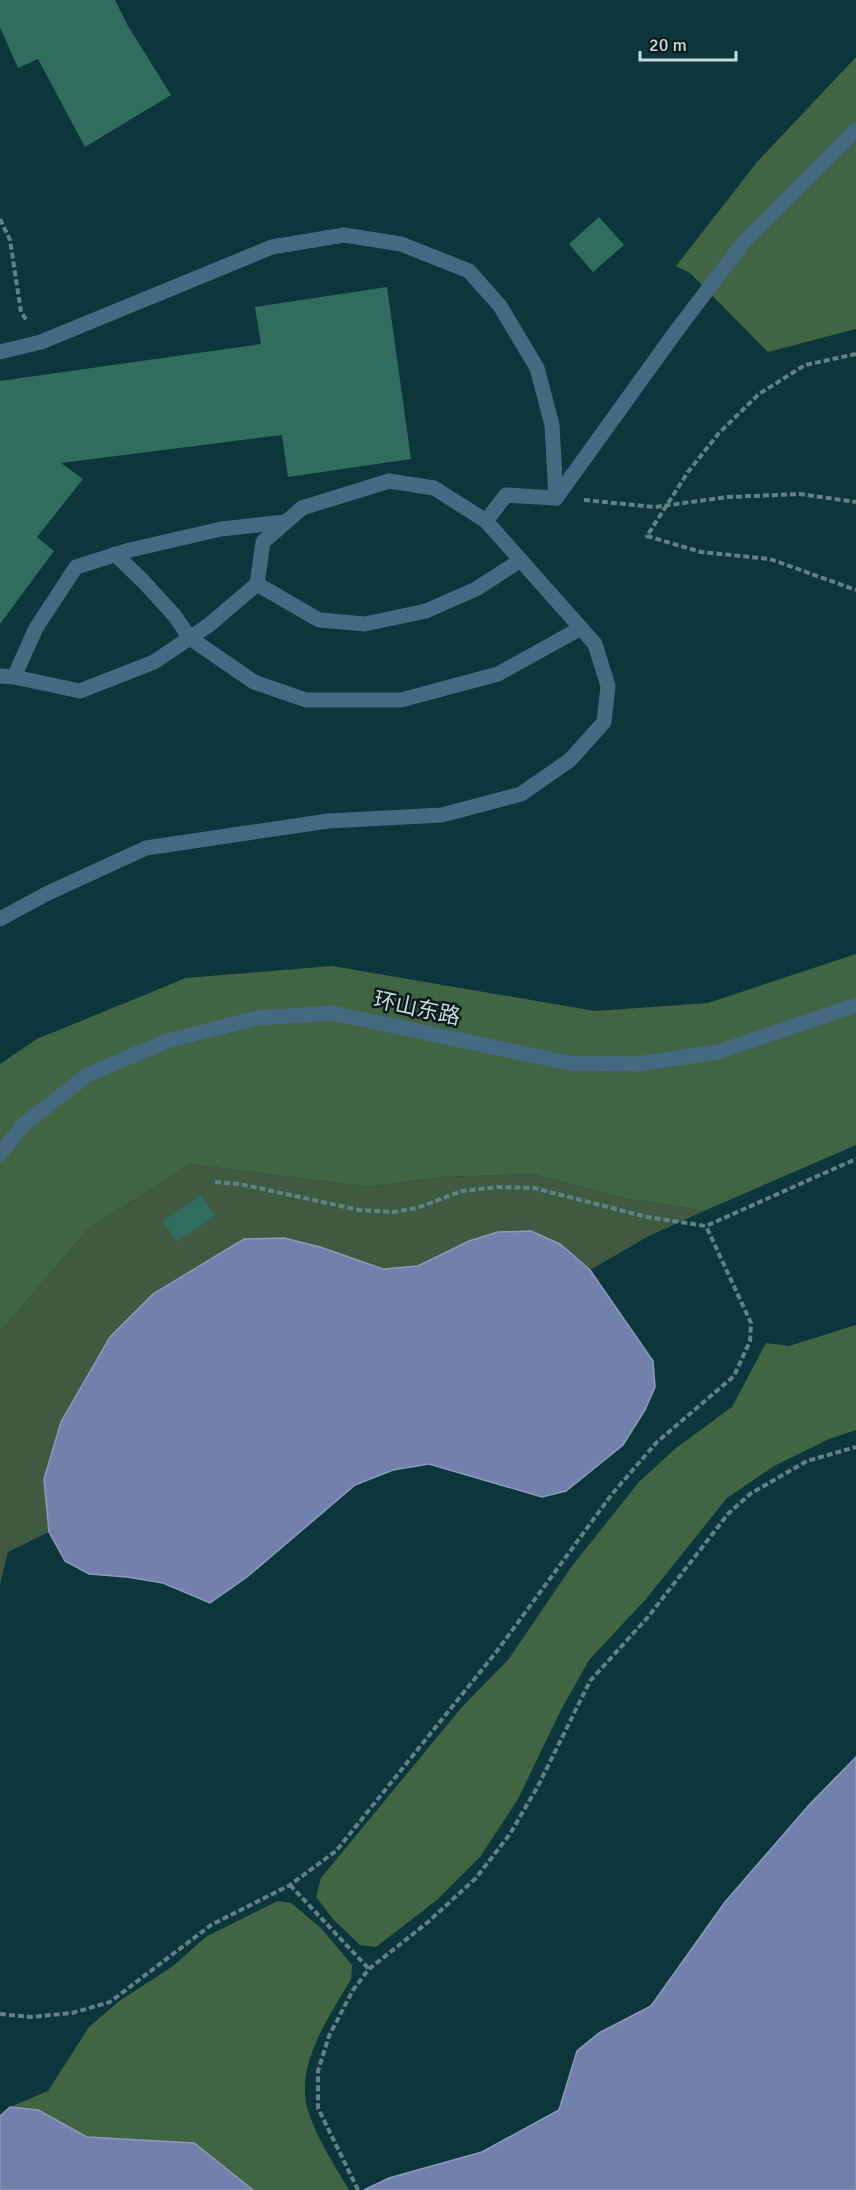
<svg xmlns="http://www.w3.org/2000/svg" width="856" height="2190" font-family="Signika,'Noto Sans SC',sans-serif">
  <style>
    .green { fill: #405941 }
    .forest { fill: #416443 }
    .water { fill: #7181ab; stroke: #8a9bba; stroke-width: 1.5 }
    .building { fill: #306d5f }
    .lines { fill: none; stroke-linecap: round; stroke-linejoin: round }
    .path { stroke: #628186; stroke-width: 4; stroke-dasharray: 6 3; stroke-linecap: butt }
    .service { stroke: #446981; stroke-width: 15 }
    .tertiary { stroke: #446981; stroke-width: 15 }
    .labels { text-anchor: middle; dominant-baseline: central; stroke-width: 5; stroke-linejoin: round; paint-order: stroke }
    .street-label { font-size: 22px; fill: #c5d9dc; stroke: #0b1b1d }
  </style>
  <rect width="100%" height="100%" fill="#0d363c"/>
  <polygon class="green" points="190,1164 369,1187 443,1177 534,1174 623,1198 704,1211 649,1236 590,1270 560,1244 469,1241 418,1266 383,1269 320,1247 284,1238 244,1239 44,1479 49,1532 8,1552 0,1584 0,1332 87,1230"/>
  <g class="forest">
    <polygon points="856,57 856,329 768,352 690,273 676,266 757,162"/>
    <polygon points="856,954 856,1145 704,1211 623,1198 534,1174 443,1177 369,1187 190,1164 87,1230 0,1332 0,1064 37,1039 186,978 332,966 595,1011 708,1003"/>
    <polygon points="856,1325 856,1430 829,1439 774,1466 727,1498 646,1599 589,1660 561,1710 518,1799 480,1857 437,1900 376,1947 360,1945 334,1920 316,1897 321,1878 462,1707 508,1660 572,1566 639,1482 676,1448 732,1407 766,1343 789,1346"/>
    <path d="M 278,1901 L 291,1903 L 321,1928 L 352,1965 L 351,1979 C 330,2016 296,2062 307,2107 C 315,2136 334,2164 349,2190 L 253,2190 L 194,2143 L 87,2137 L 38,2110 L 10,2107 L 48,2091 L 89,2027 L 118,2002 L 173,1966 L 207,1936 Z"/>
  </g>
  <g class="water">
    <polygon points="531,1231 560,1244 590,1270 653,1361 655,1387 645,1410 623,1445 566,1491 542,1497 429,1464 393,1470 355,1485 247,1577 210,1603 163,1583 127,1577 89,1574 65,1561 49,1532 44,1479 61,1422 110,1337 153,1294 244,1239 284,1238 320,1247 383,1269 418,1266 469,1241 498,1232"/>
    <polygon points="856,1757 856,2190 364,2190 389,2178 482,2152 559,2110 577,2051 599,2033 651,2006 725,1902 809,1805"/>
    <polygon points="10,2107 38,2110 87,2137 194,2143 253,2190 0,2190 0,2116"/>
  </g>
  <g class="building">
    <polygon points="0,0 115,0 128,26 171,95 85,147 38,59 18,68 0,27"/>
    <polygon points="599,217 624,245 593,272 569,244"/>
    <polygon points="387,287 411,459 288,477 282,435 61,463 83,479 37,537 54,551 0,624 0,381 261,344 255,307"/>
    <polygon points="201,1195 215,1216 177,1242 163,1221"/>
  </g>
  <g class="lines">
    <g class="path">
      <polyline points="0,219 10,240 21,312 27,321"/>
      <polyline points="856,354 805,365 759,394 719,433 688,472 647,536 701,552 770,559 856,590"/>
      <polyline points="584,500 655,507 727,497 799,494 856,502"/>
      <polyline points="215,1182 240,1184 359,1210 393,1212 417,1208 462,1191 499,1187 534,1188 647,1217 706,1226 856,1159"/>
      <polyline points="290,1885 369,1969"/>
      <polyline points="0,2014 31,2017 72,2013 110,2002 211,1925 290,1885 336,1851 497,1651 612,1494 657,1442 734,1376 750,1341 751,1323 706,1226"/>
      <polyline points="358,2190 318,2108 318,2071 329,2036 353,1990 369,1969 428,1922 476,1878 510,1834 538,1786 590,1681 648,1617 728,1514 750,1494 807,1461 856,1447"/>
    </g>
    <g class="service">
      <polyline points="0,352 41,342 272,247 344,235 401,244 469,271 500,306 537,368 552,425 556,498"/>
      <polyline points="486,521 506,495 556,498 677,330 743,243 856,130"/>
      <polyline points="115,554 143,581 174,615 190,638 254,682 306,700 401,700 498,674 581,628"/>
      <polyline points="257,584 319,620 365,624 426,611 476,589 521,560"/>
      <polyline points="0,676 14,677 80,691 154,662 209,625 257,584 263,542 302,508 389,481 434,488 486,521 595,644 608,686 604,722 570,760 521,794 442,815 328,821 146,848 46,894 0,919"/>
      <polyline points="14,677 36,628 76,567 130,550 221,529 285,522"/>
    </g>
    <polyline class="tertiary" points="0,1154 24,1124 89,1074 167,1041 257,1018 332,1013 569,1063 638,1064 718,1052 856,1005"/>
  </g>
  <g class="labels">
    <g class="street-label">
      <text transform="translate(417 1008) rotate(12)">环山东路</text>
    </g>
  </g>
  <path d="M640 51v9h96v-9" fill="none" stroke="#c5d9dc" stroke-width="3"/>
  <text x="649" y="51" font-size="18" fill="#c5d9dc" stroke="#0b1b1d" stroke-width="4.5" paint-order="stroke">20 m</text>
</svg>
